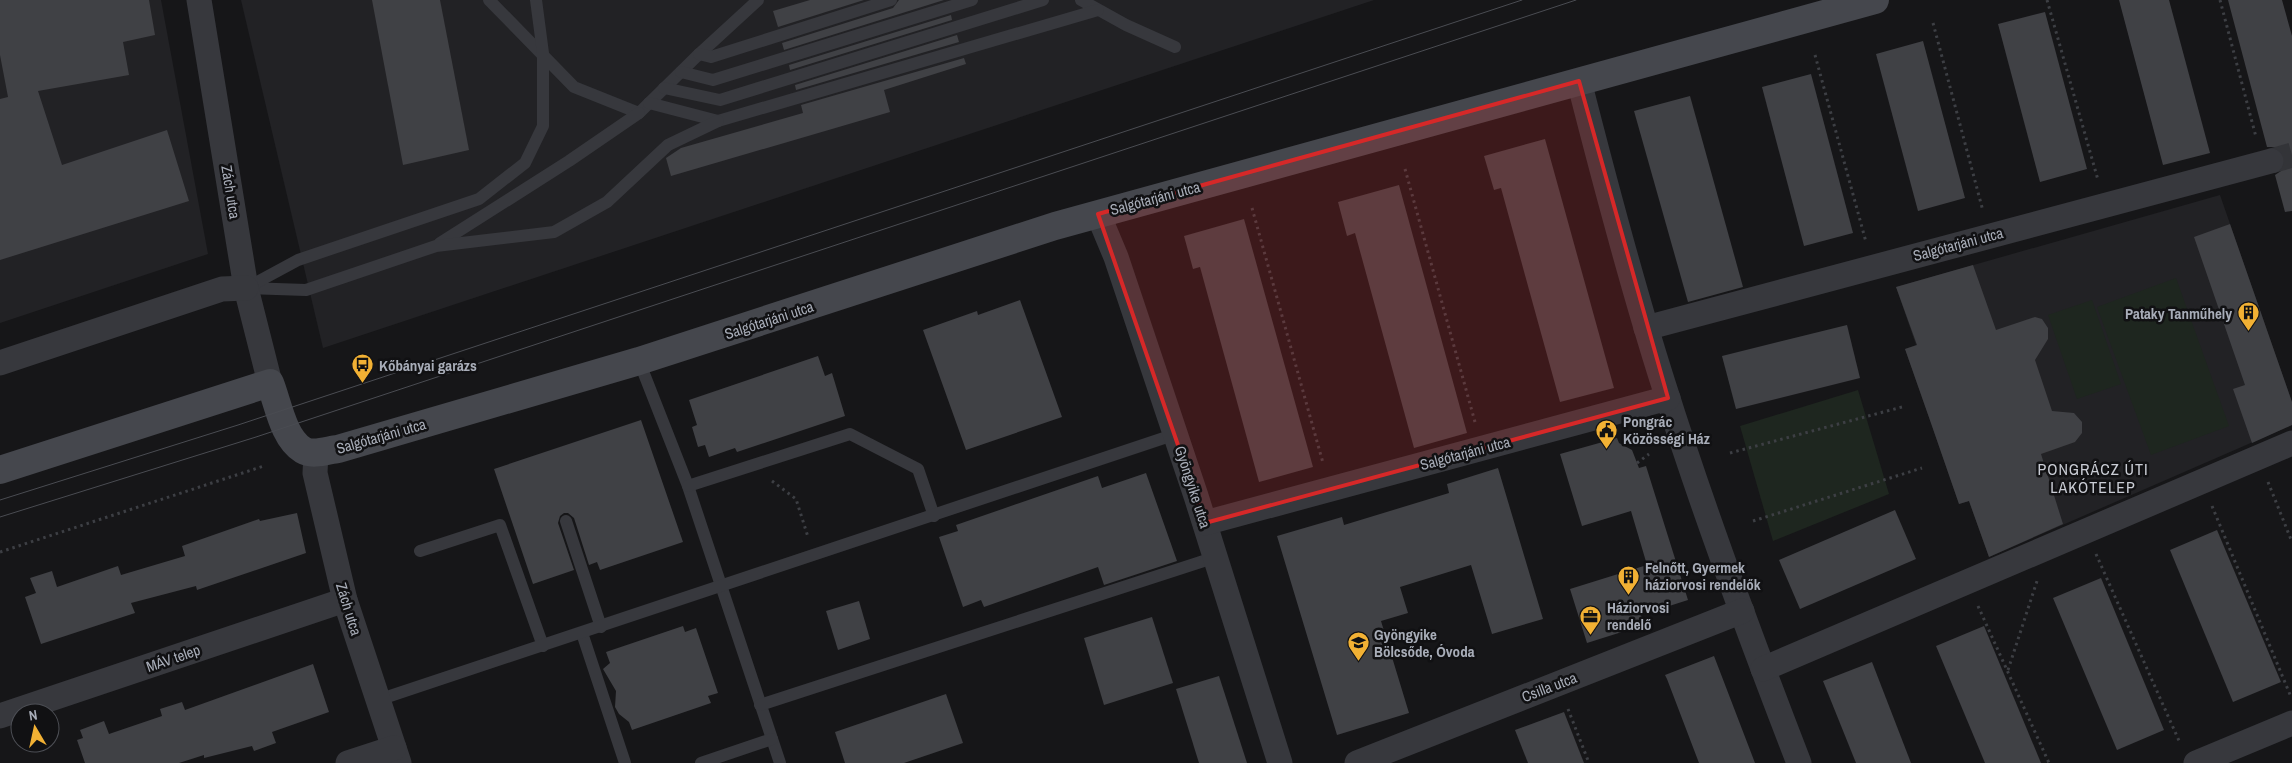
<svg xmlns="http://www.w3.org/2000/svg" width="2292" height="763" font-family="'Archivo Narrow',sans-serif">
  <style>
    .built { fill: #222225 }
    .green { fill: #1e261f }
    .building { fill: #404145 }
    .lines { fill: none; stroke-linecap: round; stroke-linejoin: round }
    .street-tunnel { stroke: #333438; stroke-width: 25; stroke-dasharray: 25 12; stroke-linecap: butt }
    .path { stroke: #3d3f44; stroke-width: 3; stroke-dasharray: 2.5 4; stroke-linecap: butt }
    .lane { stroke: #37383d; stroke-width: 12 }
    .street { stroke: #37383d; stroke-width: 25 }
    .secondary { stroke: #45474d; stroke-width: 28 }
    .tram { stroke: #4a4c52; stroke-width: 1 }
    .marked { fill: #d62828; fill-opacity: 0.2; stroke: #d62828; stroke-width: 4; stroke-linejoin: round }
    .labels { text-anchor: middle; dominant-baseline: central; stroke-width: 5; stroke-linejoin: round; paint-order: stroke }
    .street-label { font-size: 15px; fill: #a8adb8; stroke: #111113 }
    .poi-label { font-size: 15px; font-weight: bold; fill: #a8adb8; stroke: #111113; text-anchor: start }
    .neighbourhood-label { font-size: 16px; letter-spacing: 1px; fill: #c9ccd4; stroke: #111113 }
  </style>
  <rect width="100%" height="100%" fill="#161618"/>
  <g class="built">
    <polygon points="0,0 161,0 208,254 0,323"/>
    <polygon points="241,0 1374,0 323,348"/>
    <polygon points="2220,195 2292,402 2292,425 1989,557 1969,501 1959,504 1932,426 1905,349 1916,345 1896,287"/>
  </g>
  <g class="green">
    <polygon points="2176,278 2229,426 2151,455 2097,307"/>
    <polygon points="2092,300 2121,384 2077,399 2048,315"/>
    <polygon points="1858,390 1889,494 1773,541 1740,426"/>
  </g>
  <g class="building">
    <polygon points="0,0 149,0 155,35 123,42 129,75 38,91 62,165 167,130 189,201 0,260 0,99 8,97 0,55"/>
    <polygon points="372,0 440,0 469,150 403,165"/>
    <polygon points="810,0 864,0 778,27 773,11"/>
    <polygon points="899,0 944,0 784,50 782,43 893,8"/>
    <polygon points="2119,0 2169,0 2210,153 2163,165"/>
    <polygon points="2228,0 2282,0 2292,36 2292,211 2285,212 2275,175 2281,171 2285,165 2285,157 2281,151 2275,147 2267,147"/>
    <polygon points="2045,12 2087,169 2040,182 1998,24"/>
    <polygon points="951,15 952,20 790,70 789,65"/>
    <polygon points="957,35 959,42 796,90 795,85"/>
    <polygon points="1923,41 1965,198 1918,211 1876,54"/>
    <polygon points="964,58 966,64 884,90 890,112 671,176 666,158 681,148 803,113 801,105"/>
    <polygon points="1811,74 1853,233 1804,246 1762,87"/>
    <polygon points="1690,96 1743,287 1688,302 1634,111"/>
    <polygon points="1545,139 1614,388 1560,402 1501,188 1494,190 1484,156"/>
    <polygon points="1399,185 1467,433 1414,448 1355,233 1347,236 1338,202"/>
    <polygon points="1244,219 1313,467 1259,482 1200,267 1193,269 1184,236"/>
    <polygon points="2230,224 2292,402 2292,425 2252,443 2233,389 2245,385 2194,237"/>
    <polygon points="1973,265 1996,330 2035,317 2042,319 2048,328 2048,339 2035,360 2052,411 2074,413 2082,422 2082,433 2075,442 2041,454 2063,524 1989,557 1969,501 1959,504 1932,426 1905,349 1917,345 1896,287"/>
    <polygon points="1020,300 1062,417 966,450 923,330 977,311 978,315"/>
    <polygon points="1847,325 1860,378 1736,409 1722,356"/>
    <polygon points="818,356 825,376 832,373 845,416 737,452 735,448 709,457 705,445 698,447 692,427 697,425 689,400"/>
    <polygon points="641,420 683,542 600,570 597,562 589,565 574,518 568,513 564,513 560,516 558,523 574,570 533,584 494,469"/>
    <polygon points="1617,438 1619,443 1632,450 1639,468 1646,466 1688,600 1641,615 1644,625 1587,643 1570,589 1647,565 1631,511 1582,526 1560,454"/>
    <polygon points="1498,468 1543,619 1492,634 1471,565 1400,587 1408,613 1381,621 1409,713 1337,735 1277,536 1342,517 1344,525 1449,493 1447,484"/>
    <polygon points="1146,473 1177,561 1104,585 1098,567 984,607 981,600 963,607 939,537 958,531 956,525 1098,476 1102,488"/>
    <polygon points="1895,510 1916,559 1800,609 1779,560"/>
    <polygon points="297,513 306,553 197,590 196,586 131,603 135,613 41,644 25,597 36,593 30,578 52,571 57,587 118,566 121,575 185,556 182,546 259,519 260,521"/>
    <polygon points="2217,530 2281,682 2233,702 2170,550"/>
    <polygon points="2101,578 2164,730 2117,750 2053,598"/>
    <polygon points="859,601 870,639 838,650 826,611"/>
    <polygon points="1152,617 1173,683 1104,705 1084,638"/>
    <polygon points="683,626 685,632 696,628 718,693 708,696 711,703 632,730 629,722 619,714 615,707 616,691 603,669 610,663 606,652"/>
    <polygon points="1984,626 2041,763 1985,763 1936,646"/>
    <polygon points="1714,656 1755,763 1699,763 1667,679 1665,675"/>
    <polygon points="1872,662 1911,763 1856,763 1823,681"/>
    <polygon points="313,664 329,712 272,732 276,743 254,751 252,746 204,758 204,755 179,763 85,763 77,740 83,738 80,730 104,721 109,734 162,716 160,709 182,702 185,710"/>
    <polygon points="1219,676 1247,763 1199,763 1176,689"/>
    <polygon points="946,694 963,743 904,763 845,763 835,732"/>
    <polygon points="1564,712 1584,763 1528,763 1515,730"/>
  </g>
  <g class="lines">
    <polyline class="street-tunnel" points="2271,161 2292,155"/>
    <g class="path">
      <polyline points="2047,0 2098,180"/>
      <polyline points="2220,0 2256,137"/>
      <polyline points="1933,23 1983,211"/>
      <polyline points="1815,55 1866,242"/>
      <polyline points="1405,169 1475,422"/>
      <polyline points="1252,208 1323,463"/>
      <polyline points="1730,453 1902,407"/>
      <polyline points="1637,463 1649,454"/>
      <polyline points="772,481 796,499 808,537"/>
      <polyline points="2268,482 2292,542"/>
      <polyline points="2212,506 2291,697"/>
      <polyline points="1753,521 1922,468"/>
      <polyline points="0,552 264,466"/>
      <polyline points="2096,554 2180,743"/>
      <polyline points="1978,606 2049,763"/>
      <polyline points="2008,670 2037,581"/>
      <polyline points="1568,709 1589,763"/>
    </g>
    <g class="lane">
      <polyline points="489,0 574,87 639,113 696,57 758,0"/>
      <polyline points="1081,0 1126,25 1175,47"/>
      <polyline points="699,54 711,57 891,0"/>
      <polyline points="681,72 713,80 972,0"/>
      <polyline points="664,88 720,100 1043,0"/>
      <polyline points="649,103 718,121 1098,10"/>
      <polyline points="440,243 569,161 639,113"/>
      <polyline points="246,288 306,290 436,246 554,232 607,202 668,145 718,121"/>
      <polyline points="246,288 298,260 479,199 525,163 543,126 543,53 536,0"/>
      <polyline points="639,361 688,486 780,763"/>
      <polyline points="688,486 850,434 918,469 934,516"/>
      <polyline points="566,521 601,627"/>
      <polyline points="420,551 500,525 543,646"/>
      <polyline points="582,633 625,763"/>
      <polyline points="378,700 1176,434"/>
      <polyline points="760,705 1216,557"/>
      <polyline points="701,763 772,739"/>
    </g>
    <g class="street">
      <polyline points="199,0 246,288 270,383"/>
      <path d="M 1579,81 C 1605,183 1632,286 1664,386 C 1704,513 1751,639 1799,763"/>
      <polyline points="1098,214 1116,257 1196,496 1280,763"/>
      <polyline points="1646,328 2271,161"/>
      <polyline points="0,363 222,289 246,288"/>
      <polyline points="316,453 315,473 345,600 399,763"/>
      <polyline points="1205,523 1668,398"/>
      <polyline points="1763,669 2292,443"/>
      <polyline points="0,716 345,600"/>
      <polyline points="348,763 394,748"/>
      <polyline points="1357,763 1742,611"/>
      <polyline points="2196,763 2292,723"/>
    </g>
    <path class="secondary" d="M 0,470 L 270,383 C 278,403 283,438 303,450 C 313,456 328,450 338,449 L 639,361 L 1055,226 L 1875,0"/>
    <g class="tram">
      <polyline points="0,500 238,425 1522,0"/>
      <polyline points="0,517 256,437 1576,0"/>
    </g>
  </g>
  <path class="marked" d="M 1579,81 L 1668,398 L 1205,523 L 1098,214 Z"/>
  <defs>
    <symbol id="building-pin" viewBox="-11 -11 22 30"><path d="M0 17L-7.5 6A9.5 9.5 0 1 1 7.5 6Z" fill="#f2b134" stroke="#111113"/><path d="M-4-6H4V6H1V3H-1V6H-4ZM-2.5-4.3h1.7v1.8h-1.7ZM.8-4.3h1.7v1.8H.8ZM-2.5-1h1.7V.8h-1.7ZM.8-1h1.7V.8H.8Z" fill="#111"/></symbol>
    <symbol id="bus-pin" viewBox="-11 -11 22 30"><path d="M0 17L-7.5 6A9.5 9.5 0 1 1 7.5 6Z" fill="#f2b134" stroke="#111113"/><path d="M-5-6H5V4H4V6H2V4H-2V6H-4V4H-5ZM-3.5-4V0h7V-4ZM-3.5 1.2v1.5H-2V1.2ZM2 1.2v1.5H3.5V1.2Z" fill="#111"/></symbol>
    <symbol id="civic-pin" viewBox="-11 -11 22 30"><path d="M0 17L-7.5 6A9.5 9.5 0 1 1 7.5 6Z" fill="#f2b134" stroke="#111113"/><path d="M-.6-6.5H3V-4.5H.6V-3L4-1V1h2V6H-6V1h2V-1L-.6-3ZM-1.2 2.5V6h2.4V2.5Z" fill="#111"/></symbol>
    <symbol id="office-pin" viewBox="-11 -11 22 30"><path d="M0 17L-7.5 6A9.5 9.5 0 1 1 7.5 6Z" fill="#f2b134" stroke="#111113"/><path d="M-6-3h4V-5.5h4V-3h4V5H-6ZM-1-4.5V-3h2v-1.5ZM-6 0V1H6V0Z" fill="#111"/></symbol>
    <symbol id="school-pin" viewBox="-11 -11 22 30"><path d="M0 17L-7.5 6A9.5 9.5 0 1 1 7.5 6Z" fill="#f2b134" stroke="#111113"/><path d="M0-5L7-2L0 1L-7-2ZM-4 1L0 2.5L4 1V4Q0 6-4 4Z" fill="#111"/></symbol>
  </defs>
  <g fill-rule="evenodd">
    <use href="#building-pin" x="2236" y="300" width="25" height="34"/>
    <use href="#bus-pin" x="350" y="352" width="25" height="34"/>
    <use href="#civic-pin" x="1594" y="418" width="25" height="34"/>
    <use href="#building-pin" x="1616" y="564" width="25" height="34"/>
    <use href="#office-pin" x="1578" y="604" width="25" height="34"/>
    <use href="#school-pin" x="1346" y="630" width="25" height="34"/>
  </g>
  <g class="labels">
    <g class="street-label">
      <text transform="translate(231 192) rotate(81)">Zách utca</text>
      <text transform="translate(1155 198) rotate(-15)">Salgótarjáni utca</text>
      <text transform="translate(1958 244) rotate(-15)">Salgótarjáni utca</text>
      <text transform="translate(769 320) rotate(-18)">Salgótarjáni utca</text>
      <text transform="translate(381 436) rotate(-16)">Salgótarjáni utca</text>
      <text transform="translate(1465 453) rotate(-15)">Salgótarjáni utca</text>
      <text transform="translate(1193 487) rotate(72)">Gyöngyike utca</text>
      <text transform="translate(349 609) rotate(73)">Zách utca</text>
      <text transform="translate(173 658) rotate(-19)">MÁV telep</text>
      <text transform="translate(1549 687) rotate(-21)">Csilla utca</text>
    </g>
    <g class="poi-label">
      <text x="2232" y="313" text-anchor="end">Pataky Tanműhely</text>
      <text x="379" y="365">Kőbányai garázs</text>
      <text x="1623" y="421">Pongrác<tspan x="1623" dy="17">Közösségi Ház</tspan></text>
      <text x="1645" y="567">Felnőtt, Gyermek<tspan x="1645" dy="17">háziorvosi rendelők</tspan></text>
      <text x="1607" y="607">Háziorvosi<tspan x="1607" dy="17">rendelő</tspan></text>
      <text x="1374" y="634">Gyöngyike<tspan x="1374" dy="17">Bölcsőde, Óvoda</tspan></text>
    </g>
    <g class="neighbourhood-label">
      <text x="2093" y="469">PONGRÁCZ ÚTI<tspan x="2093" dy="18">LAKÓTELEP</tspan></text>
    </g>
  </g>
  <g transform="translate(35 728) rotate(351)"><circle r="24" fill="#111113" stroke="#4d4f55"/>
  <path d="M0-4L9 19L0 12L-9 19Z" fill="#f2b134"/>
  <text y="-8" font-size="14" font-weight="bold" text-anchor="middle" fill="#a8adb8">N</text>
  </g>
</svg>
